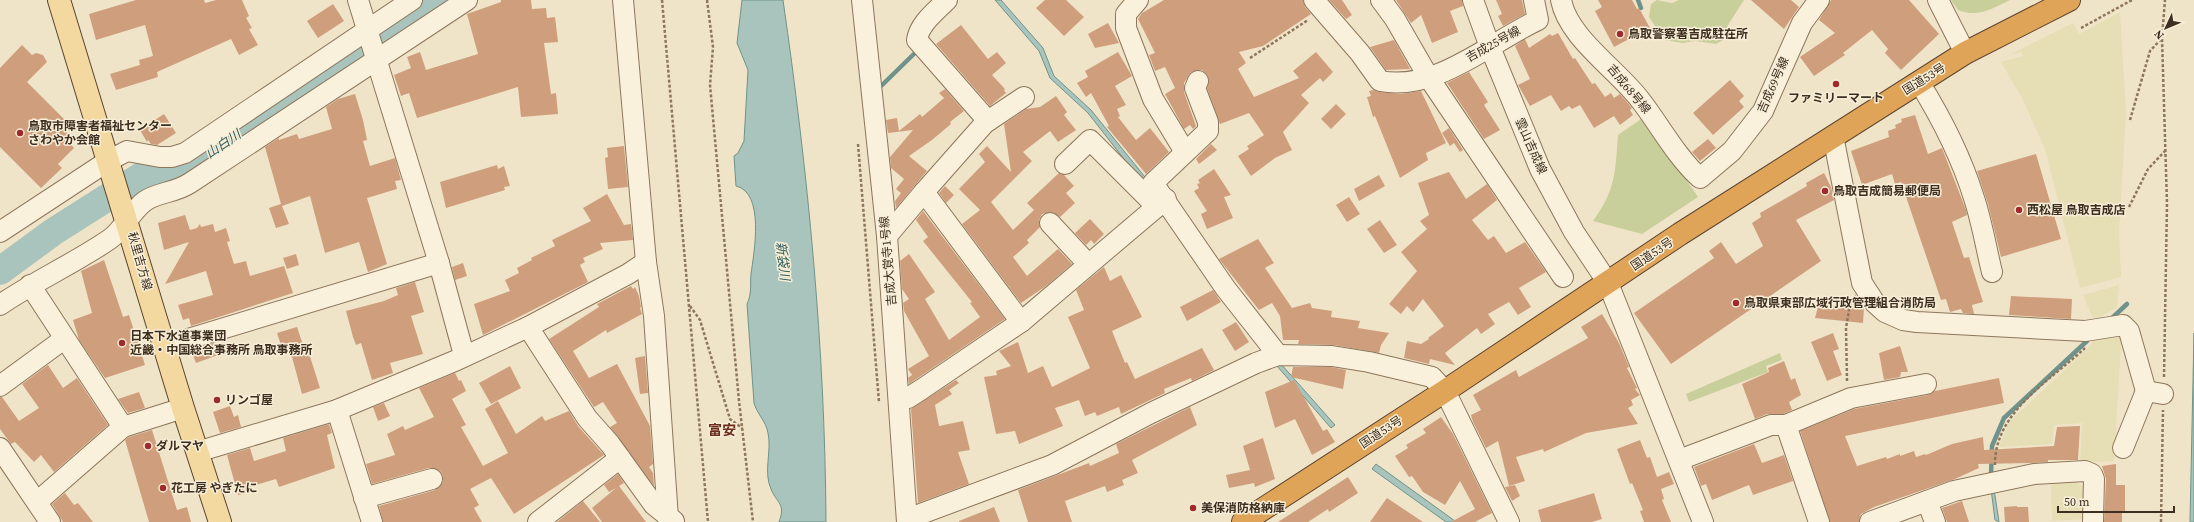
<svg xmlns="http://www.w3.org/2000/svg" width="2194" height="522" font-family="'Source Serif 4','Noto Sans JP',serif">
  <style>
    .farmland { fill: #e6deb5 }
    .green { fill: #c9cf9b }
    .water { fill: #a9c4bc; stroke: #6f938a }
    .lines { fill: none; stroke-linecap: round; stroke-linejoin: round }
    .stream { stroke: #6f938a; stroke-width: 4.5 }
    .river { stroke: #a9c4bc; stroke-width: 28 }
    .building { fill: #cf9f7d }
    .minor-casing { stroke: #8d765c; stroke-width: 22 }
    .major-casing { stroke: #5b4430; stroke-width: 24 }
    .highway-casing { stroke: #5b4430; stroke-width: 24 }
    .path { stroke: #8d765c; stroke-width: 2.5; stroke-dasharray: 3 2; stroke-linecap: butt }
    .minor { stroke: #faf1dc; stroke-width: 20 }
    .major { stroke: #f3d9a0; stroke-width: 22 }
    .highway { stroke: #e0a458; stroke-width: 22 }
    .poi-dot { fill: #9e2a2b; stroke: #f7eed8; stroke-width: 1.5 }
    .labels { text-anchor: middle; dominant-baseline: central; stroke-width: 3; stroke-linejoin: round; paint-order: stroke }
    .poi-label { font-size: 12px; font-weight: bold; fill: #3d2e20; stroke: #f7eed8; text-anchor: start }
    .street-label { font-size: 12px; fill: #3d2e20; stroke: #f7eed8 }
    .water-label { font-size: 13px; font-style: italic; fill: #2f5d5a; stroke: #f7eed8 }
    .quarter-label { font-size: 14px; font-weight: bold; fill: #6b2e1e; stroke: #f7eed8 }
  </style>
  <rect width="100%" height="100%" fill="#f0e4c8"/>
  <g class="farmland">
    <polygon points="2120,12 2126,112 2119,233 2121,277 2080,288 2045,149 2023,100 2001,62 2023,56 2021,52 2009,55 2073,23 2079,34"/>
    <polygon points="2119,285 2117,307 2098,318 2092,316 2083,295"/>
    <polygon points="2122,328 2114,461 2080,463 2082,423 2054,425 2052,444 1999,447 2009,422 2091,345 2095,336"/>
    <polygon points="2051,482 2075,482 2086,488 2085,519 2052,521"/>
  </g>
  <g class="green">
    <polygon points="1657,0 1672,3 1679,0 1744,0 1728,25 1723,40 1716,44 1695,41 1683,43 1664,40 1649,17 1651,4"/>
    <path d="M 1951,0 L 2010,0 C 1992,9 1977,18 1958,10 Z"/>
    <path d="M 1644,117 L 1698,197 L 1642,234 L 1593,221 C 1616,189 1615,173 1618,135 Z"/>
    <polygon points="1780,353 1782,360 1766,366 1768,372 1689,402 1686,394"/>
  </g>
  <g class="water">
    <path d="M 742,0 L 783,0 C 808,173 825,347 826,522 L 779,522 C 786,503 777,504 771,489 C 763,472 772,451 768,433 C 766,421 757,414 754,403 L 747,304 C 752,294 750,285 751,274 C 754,252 765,193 736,186 L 734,156 L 738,153 L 744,141 L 748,70 L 737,43 Z"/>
    <polygon points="995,0 1001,0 1043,48 1054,76 1091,110 1149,182 1145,186 1088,113 1050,78 1039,51"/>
    <polygon points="2194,333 2194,522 2190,522"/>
    <polygon points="1266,347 1335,425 1331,428 1263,350"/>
    <polygon points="1376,464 1455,521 1454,522 1446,522 1372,469"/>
    <polygon points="1991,489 1994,489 1999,522 1995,520"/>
  </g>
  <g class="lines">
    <g class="stream">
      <polyline points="1638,0 1641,8"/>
      <polyline points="878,89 919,49"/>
      <polyline points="2111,319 2127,304"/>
      <polyline points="1991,475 1992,446 2004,418 2087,341 2088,336"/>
    </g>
    <polyline class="river" points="0,271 53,232 146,173 179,174 374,42 442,0"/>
  </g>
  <g class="building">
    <polygon points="136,0 204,0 205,3 216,0 242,0 249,16 246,18 252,28 249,29 258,45 239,55 231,39 157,72 158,77 116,90 110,74 140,65 139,60 153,56 145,25 96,40 89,14"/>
    <polygon points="501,0 531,0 532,9 546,8 547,18 555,17 558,42 544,43 551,94 556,93 558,114 521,117 518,87 417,118 409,93 401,96 394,75 411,68 407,57 420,52 426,70 478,54 467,14 501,2"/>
    <polygon points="1045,0 1066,0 1084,17 1064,36 1036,8"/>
    <polygon points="1164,0 1303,0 1305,7 1311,14 1263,46 1239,52 1246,63 1238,69 1254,97 1299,78 1293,71 1316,52 1333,72 1323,82 1320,78 1301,95 1309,103 1283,132 1292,150 1275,158 1251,176 1238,156 1249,149 1247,146 1264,135 1249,113 1220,124 1207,88 1209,79 1202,70 1191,72 1184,83 1184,92 1196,126 1193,129 1190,125 1184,129 1165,94 1175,88 1165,67 1155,71 1149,55 1155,53 1138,19 1142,13"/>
    <polygon points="1329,0 1342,0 1352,15 1346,19"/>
    <polygon points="1396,0 1462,0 1463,6 1450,11 1458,32 1432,43 1421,15 1411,23"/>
    <polygon points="1496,0 1522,0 1525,14 1503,26 1498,16 1502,14"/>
    <polygon points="1598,0 1632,0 1637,9 1639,8 1650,28 1614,47 1595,11 1602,7"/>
    <polygon points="1751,0 1791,0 1799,7 1784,29"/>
    <polygon points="1831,0 1909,0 1939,34 1901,70 1885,53 1888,49 1872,30 1843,53 1845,55 1814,76 1800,57 1835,33 1819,20"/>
    <polygon points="333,4 344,21 318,38 307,21"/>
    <polygon points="1108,23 1119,43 1095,48 1088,34"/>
    <polygon points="961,25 988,59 997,52 1006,63 992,75 1005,89 1004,90 1006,93 990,106 936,44"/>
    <polygon points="1558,33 1573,59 1575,58 1592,84 1595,83 1605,97 1611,93 1614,98 1620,94 1632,108 1630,110 1633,115 1620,125 1614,116 1594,128 1580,105 1572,109 1569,106 1561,111 1551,95 1530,106 1518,85 1530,79 1515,46 1525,39 1529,48 1550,34 1552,36"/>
    <polygon points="1394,40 1408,65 1410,69 1386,70 1370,47"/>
    <polygon points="22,45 32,55 36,53 43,55 47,62 27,82 67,122 64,126 69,136 66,139 74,148 58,164 62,168 41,188 0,147 0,68"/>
    <polygon points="1118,52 1132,76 1115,86 1126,105 1117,109 1120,116 1118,117 1136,140 1150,128 1169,152 1146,174 1107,127 1109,126 1091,93 1086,97 1077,83 1088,77 1085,71"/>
    <polygon points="1469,72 1488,102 1484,105 1500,130 1484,139 1447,83"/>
    <polygon points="1730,80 1744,96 1739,101 1744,107 1713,135 1693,113"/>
    <polygon points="945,89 964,111 950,122 951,124 932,140 909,156 927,171 896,208 895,201 901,193 896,189 904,179 891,168 890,157 913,130 888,133 886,120 897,118 899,131 920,114 922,117 944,98 939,93"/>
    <polygon points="1373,90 1379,92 1400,94 1421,91 1446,143 1426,153 1428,160 1400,178 1375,116 1373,117 1367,97 1371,96 1369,91"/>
    <polygon points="355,94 363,120 367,140 363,141 370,166 395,158 401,180 395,181 397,189 367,198 387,264 368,272 359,242 325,253 310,196 282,206 289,224 276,228 269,208 281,204 265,147 279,138 279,140 297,134 299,139 332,129 326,107 338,99"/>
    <polygon points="1056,96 1067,112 1064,115 1076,130 1058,142 1050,131 1023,152 1032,161 991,202 1013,230 1034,210 1027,203 1059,173 1064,175 1074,186 1066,193 1075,203 1060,217 1053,212 1042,214 1039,220 1040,227 1027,240 1029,243 1013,257 1027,276 1058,249 1072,264 1046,286 1021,303 962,224 980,210 959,189 985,162 979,154 987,146 1011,172 1004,124 1026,109 1040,107"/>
    <polygon points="1336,104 1346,114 1331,129 1321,119"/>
    <polygon points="164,114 176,133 157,145 151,144 148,140 147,142 140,130"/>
    <polygon points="1915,115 1928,154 1942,148 1966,210 1967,215 1952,222 1964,258 1969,257 1983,302 1972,305 1974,314 1963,313 1961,309 1950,312 1946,299 1941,300 1901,182 1895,184 1892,174 1862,185 1851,151 1889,137 1888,131 1896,128 1895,125 1902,122 1901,119"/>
    <polygon points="1449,128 1463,150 1460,152 1454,143 1450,146 1442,133"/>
    <polygon points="1708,139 1716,148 1700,161 1692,152"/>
    <polygon points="1211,144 1217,150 1199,164 1196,159"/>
    <polygon points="624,146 628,187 608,189 605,158 608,157 607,148"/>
    <polygon points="2036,154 2061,239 2001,257 1988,204 1977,171"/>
    <polygon points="497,165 498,169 504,166 510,186 504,187 505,190 446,208 440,182"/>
    <polygon points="1214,169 1231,195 1224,197 1233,218 1207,229 1201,214 1207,211 1194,191 1199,188 1197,184 1200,183 1198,180"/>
    <polygon points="1449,172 1466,199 1487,184 1497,200 1472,220 1488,240 1494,236 1506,253 1525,242 1546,272 1519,288 1531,307 1518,315 1509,302 1488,314 1495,324 1481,334 1477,328 1445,353 1455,365 1430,359 1429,364 1404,358 1407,341 1421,344 1429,339 1428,338 1444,326 1423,299 1413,312 1407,306 1401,314 1389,304 1417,271 1401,252 1427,229 1420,221 1429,215 1418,183"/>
    <polygon points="1824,173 1831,187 1834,200 1796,220 1821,261 1671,364 1634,313 1714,258 1709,251 1721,242 1736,264 1763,246 1752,223 1761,217 1760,213 1807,186 1806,183"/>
    <polygon points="1379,175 1385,186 1359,201 1354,189"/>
    <polygon points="945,186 954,195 946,203 939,193"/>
    <polygon points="607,194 624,225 631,224 633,240 600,243 603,249 583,258 585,262 580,265 588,282 483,335 474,304 510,291 505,280 519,273 517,268 532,260 531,258 555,246 552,240 591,221 583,208"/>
    <polygon points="1349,197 1360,214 1347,222 1336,205"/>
    <polygon points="923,211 1005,319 909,384 908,378 912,375 908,369 929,356 904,311 903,303 909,299 902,289 900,261 909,254 935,292 925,299 949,340 980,317 970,303 972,302 923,241 928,237 916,220"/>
    <polygon points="185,215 190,230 197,228 200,224 201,227 213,224 215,232 226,228 230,241 227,242 234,264 246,261 250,276 284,266 293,293 191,326 189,318 183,320 178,305 213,295 206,271 165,284 189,242 164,250 158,223"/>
    <polygon points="1090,219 1104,234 1094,244 1091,240 1086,245 1075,233"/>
    <polygon points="1380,220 1397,245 1384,253 1367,229"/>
    <polygon points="1258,239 1274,263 1265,268 1292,308 1310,303 1312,308 1332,311 1331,317 1360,321 1358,328 1389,333 1381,345 1379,353 1334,345 1298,344 1299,340 1283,340 1280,316 1272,303 1259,310 1219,259"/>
    <polygon points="296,254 299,265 287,269 283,258"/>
    <polygon points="104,260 123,317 129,315 145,365 105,378 79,340 73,320 92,313 81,271"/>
    <polygon points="463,263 467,276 455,280 452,267"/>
    <polygon points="1104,267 1110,281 1121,275 1142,317 1112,331 1125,363 1127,362 1135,379 1202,348 1214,370 1192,381 1191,378 1164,389 1165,393 1121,414 1119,407 1097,416 1095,412 1085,416 1079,400 1055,408 1063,426 1019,444 1015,431 996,434 984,377 997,375 996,371 1011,366 999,351 1018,342 1028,373 1043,366 1052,387 1090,368 1068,317 1084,310 1076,290"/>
    <polygon points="415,282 424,312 411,316 423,354 390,363 393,373 372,380 361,343 356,345 353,337 346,311 384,301 398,295 396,288"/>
    <polygon points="631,286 633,289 635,287 639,296 641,307 640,308 642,314 607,333 606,330 573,351 589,378 617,364 650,426 653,464 649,467 653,473 654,486 610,427 617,423 603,402 594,407 549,339 599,307 597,304"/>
    <polygon points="1213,290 1221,302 1187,321 1180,307"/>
    <polygon points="1855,294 1864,308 1863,323 1815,318 1819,303 1853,308"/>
    <polygon points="2011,296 2072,299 2071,319 2009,315"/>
    <polygon points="1602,314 1619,343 1629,367 1627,368 1637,388 1635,389 1640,395 1631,400 1633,405 1628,408 1638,424 1586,433 1544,452 1543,449 1516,457 1525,481 1509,486 1498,441 1486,448 1473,422 1471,415 1481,410 1473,395 1516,370 1519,377 1588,338 1581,327"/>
    <polygon points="1236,322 1249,342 1235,351 1222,330"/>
    <polygon points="297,327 304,348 307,347 320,388 302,394 289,346 282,348 277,333"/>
    <polygon points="1833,333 1839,349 1833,351 1842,375 1827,381 1811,342"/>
    <polygon points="214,343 218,355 196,363 191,350"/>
    <polygon points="1900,346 1908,372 1901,372 1900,377 1884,380 1879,353"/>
    <polygon points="645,356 648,393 640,394 635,358"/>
    <polygon points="1784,361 1791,380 1795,378 1801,395 1789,402 1792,410 1783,414 1767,414 1755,419 1742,384 1769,372 1768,368"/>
    <polygon points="48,365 63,388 77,378 108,425 54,472 41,455 34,462 15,442 11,444 0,429 0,397 2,397 19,421 39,408 22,384"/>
    <polygon points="510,366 521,388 491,404 479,383"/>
    <polygon points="1293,367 1331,367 1346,370 1343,389 1291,377"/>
    <polygon points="455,373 459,381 461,380 466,391 452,399 466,425 461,427 483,466 508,453 485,409 498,401 516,434 542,416 545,421 569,411 578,426 604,455 514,514 491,478 470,489 479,505 474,508 482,522 383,522 379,506 435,490 443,482 443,476 440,471 429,468 372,484 366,464 395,455 387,434 403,426 405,430 434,417 419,388"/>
    <polygon points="1999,378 2004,403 1845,436 1857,466 1886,457 1887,459 1900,454 1900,456 1914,451 1916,457 1925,454 1926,455 1952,444 1983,437 1984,450 2054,446 2057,427 2080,426 2078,460 2048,460 2048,462 2031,463 1978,464 1979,468 1955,479 1874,507 1861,514 1859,522 1830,522 1800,431 1854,409 1928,395 1935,391"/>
    <polygon points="956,380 959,383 949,390 952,394 935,405 939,426 963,421 970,450 958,452 969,484 918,503 911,409"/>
    <polygon points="1294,380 1323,431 1327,429 1335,442 1312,455 1295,419 1275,428 1265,392"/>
    <polygon points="139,392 145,408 128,413 118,399"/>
    <polygon points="384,403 390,416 378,421 373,407"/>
    <polygon points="230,406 234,417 238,415 241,427 220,433 213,412"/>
    <polygon points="1190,407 1197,425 1132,460 1138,473 1122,480 1124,485 1107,492 1105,486 1065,501 1072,522 1028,522 1018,490 1089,463 1090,466 1119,453 1116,444"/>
    <polygon points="1441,417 1453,434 1492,513 1475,522 1451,522 1475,509 1460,481 1445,505 1423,492 1412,476 1409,477 1395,456 1408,448 1406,445 1426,433 1423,429"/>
    <polygon points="329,424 332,433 327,435 335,468 279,487 276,479 249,487 251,492 238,495 227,455 250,448 254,461 286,451 283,438"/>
    <polygon points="152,430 177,510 187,507 191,522 149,522 125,440 129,437"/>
    <polygon points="1263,438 1275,479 1255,487 1254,483 1229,488 1226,475 1250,470 1243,446"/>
    <polygon points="1640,440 1647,458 1650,457 1657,477 1669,472 1674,484 1661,489 1664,499 1662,500 1671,522 1644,522 1640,511 1643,510 1632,483 1630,484 1617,449"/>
    <polygon points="1754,444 1762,463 1784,455 1793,481 1753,495 1749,485 1712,500 1706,484 1701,486 1694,467"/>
    <polygon points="2116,464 2116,485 2125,485 2125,512 2122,512 2122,522 2104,522 2106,479 2102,466"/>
    <polygon points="618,474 624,483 619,486 646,522 602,522 592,508 616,488 609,492 604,485"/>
    <polygon points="1348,477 1358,493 1329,512 1328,509 1308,522 1278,522"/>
    <polygon points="1515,485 1520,496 1512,501 1505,487"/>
    <polygon points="65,493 74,505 78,503 93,522 63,522 52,504"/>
    <polygon points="1594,493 1602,519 1592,522 1541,522 1538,510"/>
    <polygon points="1387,498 1423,522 1370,522"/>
    <polygon points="583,501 600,522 557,522"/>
    <polygon points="1962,501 1969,522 1947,522 1942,508"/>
    <polygon points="2017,506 2017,507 2028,507 2029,522 2005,522 2004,507"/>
    <polygon points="994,507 1000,522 959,522 959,521"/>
  </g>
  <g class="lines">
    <defs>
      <g id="minor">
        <polyline points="358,0 439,263 464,355"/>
        <polyline points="623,0 646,262 654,316 668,518"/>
        <polyline points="862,0 887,236 907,522"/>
        <path d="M 947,0 C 936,11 919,24 917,40 L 988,121"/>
        <polyline points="1138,0 1126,14 1126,28 1153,99 1185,152"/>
        <path d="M 1314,0 L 1360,53 L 1380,81 C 1436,92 1489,43 1538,20 L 1534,0"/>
        <polyline points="1381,0 1395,19 1429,78 1563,277"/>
        <polyline points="1473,0 1490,47 1540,169 1574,232 1608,283 1703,522"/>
        <path d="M 1561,0 C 1568,38 1618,70 1641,101 C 1661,127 1676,156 1700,178 L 1732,151 L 1763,111 L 1802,23 L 1819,0"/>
        <polyline points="1938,0 1965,53"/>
        <polyline points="1198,81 1195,88 1208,122 1208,131 1153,183 1226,289 1278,355"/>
        <path d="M 1919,82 C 1942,119 1961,156 1974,198 C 1982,222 1986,248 1992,272"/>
        <polyline points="1833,136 1862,283 1875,303 1885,312 1903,320 1917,322 2085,331 2123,325 2129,331 2146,391 2163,394"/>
        <polyline points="1065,164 1090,140 1157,207"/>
        <polyline points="924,192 985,123 1024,97"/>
        <polyline points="1050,223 1088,264"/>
        <polyline points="0,232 108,161 127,151 160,157 172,157 185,153 412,0"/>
        <polyline points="887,236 924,192 1021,322 1166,199"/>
        <polyline points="30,285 123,427"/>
        <path d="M 0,305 C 35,281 75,263 110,239 C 124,229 131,211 145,201 C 158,192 175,193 190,183 L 467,0"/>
        <polyline points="528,327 587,418 610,444 654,505 674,521"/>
        <polyline points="165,346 439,263"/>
        <polyline points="0,386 64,339"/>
        <polyline points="899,398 908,398 922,389 1021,322"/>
        <polyline points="337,410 372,522"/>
        <polyline points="1786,425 1819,522"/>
        <polyline points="0,448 50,522"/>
        <polyline points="2123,448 2146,391"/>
        <polyline points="197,452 337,410 457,360 528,327 628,274 646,262"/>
        <polyline points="1679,460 1771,425 1786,425 1851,398 1926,384"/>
        <polyline points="364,498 432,479"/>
        <polyline points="1927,501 1935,522"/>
        <polyline points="37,502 123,427 183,408"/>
        <polyline points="907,519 1052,465 1151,413 1256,363 1278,355 1332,356 1369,362 1432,377 1445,391 1509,522"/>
        <polyline points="538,522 620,458"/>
        <polyline points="1870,522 1954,491 2034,474 2085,471 2092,474 2094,479 2093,522"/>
      </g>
      <polyline id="major" points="59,0 183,408 220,522"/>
      <polyline id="highway" points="1243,522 1445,391 1680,234 1965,53 2069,0"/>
    </defs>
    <use href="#minor" class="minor-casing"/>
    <use href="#major" class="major-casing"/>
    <use href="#highway" class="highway-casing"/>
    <g class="path">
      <polyline points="662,0 708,522"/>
      <polyline points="707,0 713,47 710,85 739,401 753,522"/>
      <polyline points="2081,28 2132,0"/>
      <polyline points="1250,58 1308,20"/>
      <polyline points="2130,120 2150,51 2162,38"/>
      <polyline points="858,144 879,402"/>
      <polyline points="2129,207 2148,169 2165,151"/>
      <polyline points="690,306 700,320 730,419 742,428"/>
      <polyline points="2164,377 2167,204 2162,38 2165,0"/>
      <polyline points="1847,381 1846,328 1851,299"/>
      <path d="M 1995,465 C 1994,412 2051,380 2085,348"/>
      <polyline points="2161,522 2163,410"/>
    </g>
    <use href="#minor" class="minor"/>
    <use href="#major" class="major"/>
    <use href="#highway" class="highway"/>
  </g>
  <g class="poi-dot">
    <circle cx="1620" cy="34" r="4"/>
    <circle cx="1836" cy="84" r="4"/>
    <circle cx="20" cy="133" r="4"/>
    <circle cx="1825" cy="191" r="4"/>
    <circle cx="2019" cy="210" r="4"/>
    <circle cx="1736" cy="303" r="4"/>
    <circle cx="122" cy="343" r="4"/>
    <circle cx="217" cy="400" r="4"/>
    <circle cx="148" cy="446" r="4"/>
    <circle cx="163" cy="488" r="4"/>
    <circle cx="1193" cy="508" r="4"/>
  </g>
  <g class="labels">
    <g class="poi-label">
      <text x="1628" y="34">鳥取警察署吉成駐在所</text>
      <text x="1836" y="98" text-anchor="middle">ファミリーマート</text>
      <text x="28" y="126">鳥取市障害者福祉センター<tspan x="28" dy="14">さわやか会館</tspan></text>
      <text x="1833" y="191">鳥取吉成簡易郵便局</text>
      <text x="2027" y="210">西松屋 鳥取吉成店</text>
      <text x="1744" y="303">鳥取県東部広域行政管理組合消防局</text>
      <text x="130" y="336">日本下水道事業団<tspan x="130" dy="14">近畿・中国総合事務所 鳥取事務所</tspan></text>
      <text x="225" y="400">リンゴ屋</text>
      <text x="156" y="446">ダルマヤ</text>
      <text x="171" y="488">花工房 やぎたに</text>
      <text x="1201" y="508">美保消防格納庫</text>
    </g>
    <g class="street-label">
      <text transform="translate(1493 44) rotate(-29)">吉成25号線</text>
      <text transform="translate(1924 79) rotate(-32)">国道53号</text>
      <text transform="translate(1773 85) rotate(-66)">吉成69号線</text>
      <text transform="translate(1629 89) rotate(50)">吉成68号線</text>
      <text transform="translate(1531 146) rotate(66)">雲山吉成線</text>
      <text transform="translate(1652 254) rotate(-34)">国道53号</text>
      <text transform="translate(140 261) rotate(74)">秋里吉方線</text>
      <text transform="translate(888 261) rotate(-95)">吉成大覚寺1号線</text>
      <text transform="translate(1381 432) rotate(-33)">国道53号</text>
    </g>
    <g class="water-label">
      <text transform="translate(223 144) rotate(-34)">山白川</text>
      <text transform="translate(783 261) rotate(83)">新袋川</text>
    </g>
    <g class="quarter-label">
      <text x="722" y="430">富安</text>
    </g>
  </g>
  <g transform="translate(2166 28) rotate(226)" stroke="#f7eed8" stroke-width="3" paint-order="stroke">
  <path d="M0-3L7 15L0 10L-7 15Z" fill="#3d2e20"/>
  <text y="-6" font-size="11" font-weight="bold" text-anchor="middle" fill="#3d2e20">N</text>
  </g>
  <path d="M2058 506v6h116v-6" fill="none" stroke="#3d2e20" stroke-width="2"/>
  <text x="2064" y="506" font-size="12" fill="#3d2e20" stroke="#f7eed8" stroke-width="3" paint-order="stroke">50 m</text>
</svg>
